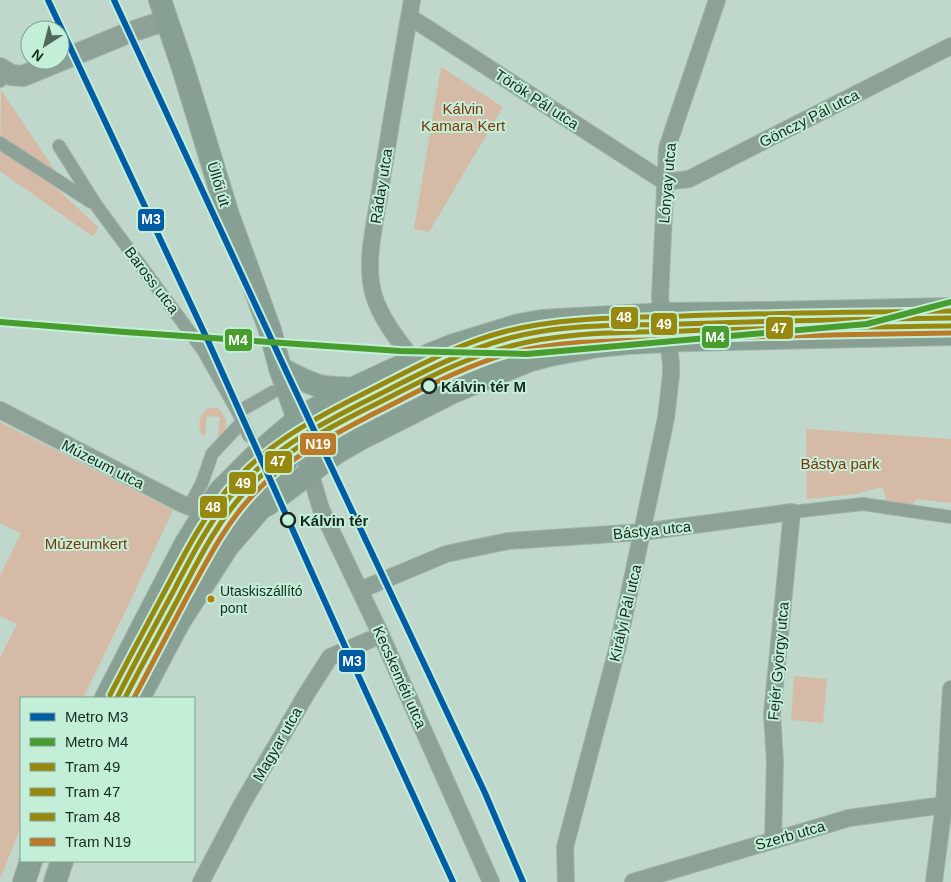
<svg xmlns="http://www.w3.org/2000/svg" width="951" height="882" font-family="Helvetica,sans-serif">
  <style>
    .green { fill: #d5baa6 }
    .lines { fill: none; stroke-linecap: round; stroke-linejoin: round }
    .pedestrian-casing { stroke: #a0b3a9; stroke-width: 14 }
    .minor-casing { stroke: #a0b3a9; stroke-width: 18 }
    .tertiary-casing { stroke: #a0b3a9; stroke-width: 22 }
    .secondary-casing { stroke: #a0b3a9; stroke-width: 24 }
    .pedestrian { stroke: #8da197; stroke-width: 12 }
    .minor { stroke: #8da197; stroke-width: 16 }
    .tertiary { stroke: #8da197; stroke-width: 20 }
    .secondary { stroke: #889f94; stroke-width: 22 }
    .tram-1-casing { stroke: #c3efd8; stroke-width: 9 }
    .tram-2-casing { stroke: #c3efd8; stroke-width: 9 }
    .tram-3-casing { stroke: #c3efd8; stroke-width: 9 }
    .tram-4-casing { stroke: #c3efd8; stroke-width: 9 }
    .tram-1 { stroke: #97890f; stroke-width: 5 }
    .tram-2 { stroke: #97890f; stroke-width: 5 }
    .tram-3 { stroke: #97890f; stroke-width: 5 }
    .tram-4 { stroke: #ba7a27; stroke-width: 5 }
    .metro-1-casing { stroke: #c3efd8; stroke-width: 10 }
    .metro-2-casing { stroke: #c3efd8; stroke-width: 10 }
    .metro-1 { stroke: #005ca5; stroke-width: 6 }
    .metro-2 { stroke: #499c2e; stroke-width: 6 }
    .stop-dot { fill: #c3efd8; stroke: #182921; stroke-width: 2.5 }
    .bus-dot { fill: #b4800a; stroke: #c3efd8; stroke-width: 2 }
    .labels { text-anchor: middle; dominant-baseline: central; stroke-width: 4; stroke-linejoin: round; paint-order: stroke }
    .bus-label { font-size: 14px; fill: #182921; stroke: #c3efd8; text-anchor: start }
    .street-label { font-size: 15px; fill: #182921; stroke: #c3efd8 }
    .park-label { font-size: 15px; fill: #813208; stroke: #c3efd8 }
    .stop-label { font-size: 15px; font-weight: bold; fill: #182921; stroke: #c3efd8; text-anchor: start }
    .line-badge { stroke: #c3efd8; stroke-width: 2 }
    .badge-label { font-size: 14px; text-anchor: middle; font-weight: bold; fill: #fff }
  </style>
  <rect width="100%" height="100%" fill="#c0d7cb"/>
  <g class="green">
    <polygon points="441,67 503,107 429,232 414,229"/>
    <polygon points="1,90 58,175 53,185 98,227 95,234 92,236 0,171"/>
    <path d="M 208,408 L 218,408 C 227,416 230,429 220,437 L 218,436 L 220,417 L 207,416 L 205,435 L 203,436 C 196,426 199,416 208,408 Z"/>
    <polygon points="0,422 173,510 127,608 83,698 21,698 21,827 0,879 0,658 17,624 0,616 0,576 21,533 0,523"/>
    <polygon points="806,429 951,439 951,503 916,499 911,508 888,504 882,487 856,494 807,499"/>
    <polygon points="794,676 827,679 823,723 791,720"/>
  </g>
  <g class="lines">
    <defs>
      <g id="pedestrian">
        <polyline points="0,81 0,80"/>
        <polyline points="0,143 91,202"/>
        <polyline points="59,146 96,205 203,350 238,412 249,436"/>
        <polyline points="238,412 273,392"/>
        <polyline points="189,507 202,483 212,454 242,422"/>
        <polyline points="792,512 863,504 951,517"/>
      </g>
      <g id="minor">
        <path d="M 412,0 C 401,64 390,127 380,191 C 375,225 364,263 374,296 C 382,321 399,341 414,361"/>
        <polyline points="410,17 665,182"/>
        <polyline points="665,182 689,179 951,46"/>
        <polyline points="0,410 178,502 189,507 209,506"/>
        <polyline points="310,472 321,509 381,635 491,882"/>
        <polyline points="360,590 446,554 508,541 642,532 792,512 772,714 775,762 773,840"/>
        <polyline points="201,882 242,804 307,693 330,657 381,635"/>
        <polyline points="566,882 565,847 618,646 666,418 671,375 671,363 665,324 660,298 667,148 717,0"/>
        <polyline points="633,882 849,818 944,805 951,803"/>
        <polyline points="934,882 944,805 951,689"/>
      </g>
      <g id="tertiary">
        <polyline points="0,68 11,75 23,76 128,33 167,20"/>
        <polyline points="298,419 310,472"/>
      </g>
      <g id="secondary">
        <path d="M 280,368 C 294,375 308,384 324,387 C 333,388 343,388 352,389"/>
        <polyline points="267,505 336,453 360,439 453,392 528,361 550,355 598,346 627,343 687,340 951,334"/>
        <polyline points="106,698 147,618 186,543 209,506 221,490 255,456 298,419 339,395 390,371 451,346 519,325 542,321 664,314 769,313 951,309"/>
        <polyline points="139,698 179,622 217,563 228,546 260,509 270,491 286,462 294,439 298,419 280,368 270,330 228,215 183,68 160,0"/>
        <polyline points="24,882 31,861"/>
        <polyline points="55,882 62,861"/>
      </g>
    </defs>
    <use href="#pedestrian" class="pedestrian-casing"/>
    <use href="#minor" class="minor-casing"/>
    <use href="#tertiary" class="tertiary-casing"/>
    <use href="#secondary" class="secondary-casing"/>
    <use href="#pedestrian" class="pedestrian"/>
    <use href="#minor" class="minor"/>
    <use href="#tertiary" class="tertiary"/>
    <use href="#secondary" class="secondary"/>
    <defs>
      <path id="tram-1" d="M 117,698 C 135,662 154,627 173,592 C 190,559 207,526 230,497 C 267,453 313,428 364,402 C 410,379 456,353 506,339 C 562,323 622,326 680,324 C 770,321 861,319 951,318"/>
      <path id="tram-2" d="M 125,698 C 142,664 161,631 179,597 C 198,561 216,524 244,493 C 279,454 324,430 370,407 C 416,384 462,358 511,346 C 567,331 626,333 683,331 C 773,328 862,327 951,326"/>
      <path id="tram-3" d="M 110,695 C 129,658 148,623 167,587 C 184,555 201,521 225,492 C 262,447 308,422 359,396 C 407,372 455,344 507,331 C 564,317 624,318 683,316 C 772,313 862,312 951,311"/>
      <path id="tram-4" d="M 134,698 C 151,665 169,632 186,599 C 206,563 224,526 252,496 C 285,459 329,437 373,414 C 417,392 463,366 511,353 C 567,339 625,341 682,339 C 771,336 861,334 951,333"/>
    </defs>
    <use href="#tram-1" class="tram-1-casing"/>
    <use href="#tram-2" class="tram-2-casing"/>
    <use href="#tram-3" class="tram-3-casing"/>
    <use href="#tram-4" class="tram-4-casing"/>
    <use href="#tram-1" class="tram-1"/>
    <use href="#tram-2" class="tram-2"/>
    <use href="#tram-3" class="tram-3"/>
    <use href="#tram-4" class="tram-4"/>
    <defs>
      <g id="metro-1">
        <polyline points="48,0 209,343 343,642 453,882"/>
        <polyline points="114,0 287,373 485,793 523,882"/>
      </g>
      <polyline id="metro-2" points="0,322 125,332 400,351 527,354 867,324 951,302"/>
    </defs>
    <use href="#metro-1" class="metro-1-casing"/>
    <use href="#metro-2" class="metro-2-casing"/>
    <use href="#metro-1" class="metro-1"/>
    <use href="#metro-2" class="metro-2"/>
  </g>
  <g class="stop-dot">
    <circle cx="429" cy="386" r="7"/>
    <circle cx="288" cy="520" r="7"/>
  </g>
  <circle class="bus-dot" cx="211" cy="599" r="4.5"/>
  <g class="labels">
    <g class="bus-label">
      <text x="220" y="591">Utaskiszállító<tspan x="220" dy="17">pont</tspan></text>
    </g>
    <g class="street-label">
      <text transform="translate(537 99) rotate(33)">Török Pál utca</text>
      <text transform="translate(809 118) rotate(-27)">Gönczy Pál utca</text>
      <text transform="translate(667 183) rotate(-85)">Lónyay utca</text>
      <text transform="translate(219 184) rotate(73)">Üllői út</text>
      <text transform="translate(381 186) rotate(-81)">Ráday utca</text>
      <text transform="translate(152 280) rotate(53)">Baross utca</text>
      <text transform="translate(103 464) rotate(27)">Múzeum utca</text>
      <text transform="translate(652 530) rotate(-6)">Bástya utca</text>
      <text transform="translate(625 613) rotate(-77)">Királyi Pál utca</text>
      <text transform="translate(778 661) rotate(-85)">Fejér György utca</text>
      <text transform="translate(400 677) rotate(66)">Kecskeméti utca</text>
      <text transform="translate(277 744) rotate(-60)">Magyar utca</text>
      <text transform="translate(790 835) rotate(-16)">Szerb utca</text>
    </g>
    <g class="park-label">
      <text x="463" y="108">Kálvin<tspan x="463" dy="17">Kamara Kert</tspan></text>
      <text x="840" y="463">Bástya park</text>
      <text x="86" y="543">Múzeumkert</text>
    </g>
    <g class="stop-label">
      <text x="441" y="386">Kálvin tér M</text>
      <text x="300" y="520">Kálvin tér</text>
    </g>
  </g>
  <g class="line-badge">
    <rect x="137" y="208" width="28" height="24" rx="5" fill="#005ca5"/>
    <rect x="610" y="306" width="29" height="24" rx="5" fill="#97890f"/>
    <rect x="650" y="312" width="28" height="24" rx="5" fill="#97890f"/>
    <rect x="765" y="316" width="29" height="24" rx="5" fill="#97890f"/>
    <rect x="701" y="325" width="29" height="24" rx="5" fill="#499c2e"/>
    <rect x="224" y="328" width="29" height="24" rx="5" fill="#499c2e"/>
    <rect x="299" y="432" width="38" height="24" rx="5" fill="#ba7a27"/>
    <rect x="264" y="450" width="29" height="24" rx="5" fill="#97890f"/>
    <rect x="228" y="471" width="29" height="24" rx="5" fill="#97890f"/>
    <rect x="199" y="495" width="29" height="24" rx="5" fill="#97890f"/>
    <rect x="338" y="649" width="28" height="24" rx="5" fill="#005ca5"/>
  </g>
  <g class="badge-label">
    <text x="151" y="224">M3</text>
    <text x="624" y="322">48</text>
    <text x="664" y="329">49</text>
    <text x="779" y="333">47</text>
    <text x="715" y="342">M4</text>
    <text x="238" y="345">M4</text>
    <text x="318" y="449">N19</text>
    <text x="278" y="466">47</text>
    <text x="243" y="488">49</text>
    <text x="213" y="512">48</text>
    <text x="352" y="666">M3</text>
  </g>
  <rect x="20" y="697" width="175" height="165" fill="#c3efd8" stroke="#7fa08f"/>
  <rect x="30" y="713" width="25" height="8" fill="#005ca5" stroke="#7fa08f"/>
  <text x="65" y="722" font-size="15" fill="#182921">Metro M3</text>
  <rect x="30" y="738" width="25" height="8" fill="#499c2e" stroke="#7fa08f"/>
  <text x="65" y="747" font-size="15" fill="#182921">Metro M4</text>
  <rect x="30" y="763" width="25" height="8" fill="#97890f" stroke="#7fa08f"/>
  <text x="65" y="772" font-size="15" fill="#182921">Tram 49</text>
  <rect x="30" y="788" width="25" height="8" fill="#97890f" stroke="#7fa08f"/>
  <text x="65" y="797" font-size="15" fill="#182921">Tram 47</text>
  <rect x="30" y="813" width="25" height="8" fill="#97890f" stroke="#7fa08f"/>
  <text x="65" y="822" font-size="15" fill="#182921">Tram 48</text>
  <rect x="30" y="838" width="25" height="8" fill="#ba7a27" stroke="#7fa08f"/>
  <text x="65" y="847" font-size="15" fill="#182921">Tram N19</text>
  <g transform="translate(45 45) rotate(216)"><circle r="24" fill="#c3efd8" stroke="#7fa08f"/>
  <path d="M0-4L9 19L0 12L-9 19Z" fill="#53665c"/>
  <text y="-8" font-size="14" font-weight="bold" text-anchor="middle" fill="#182921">N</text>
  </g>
</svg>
